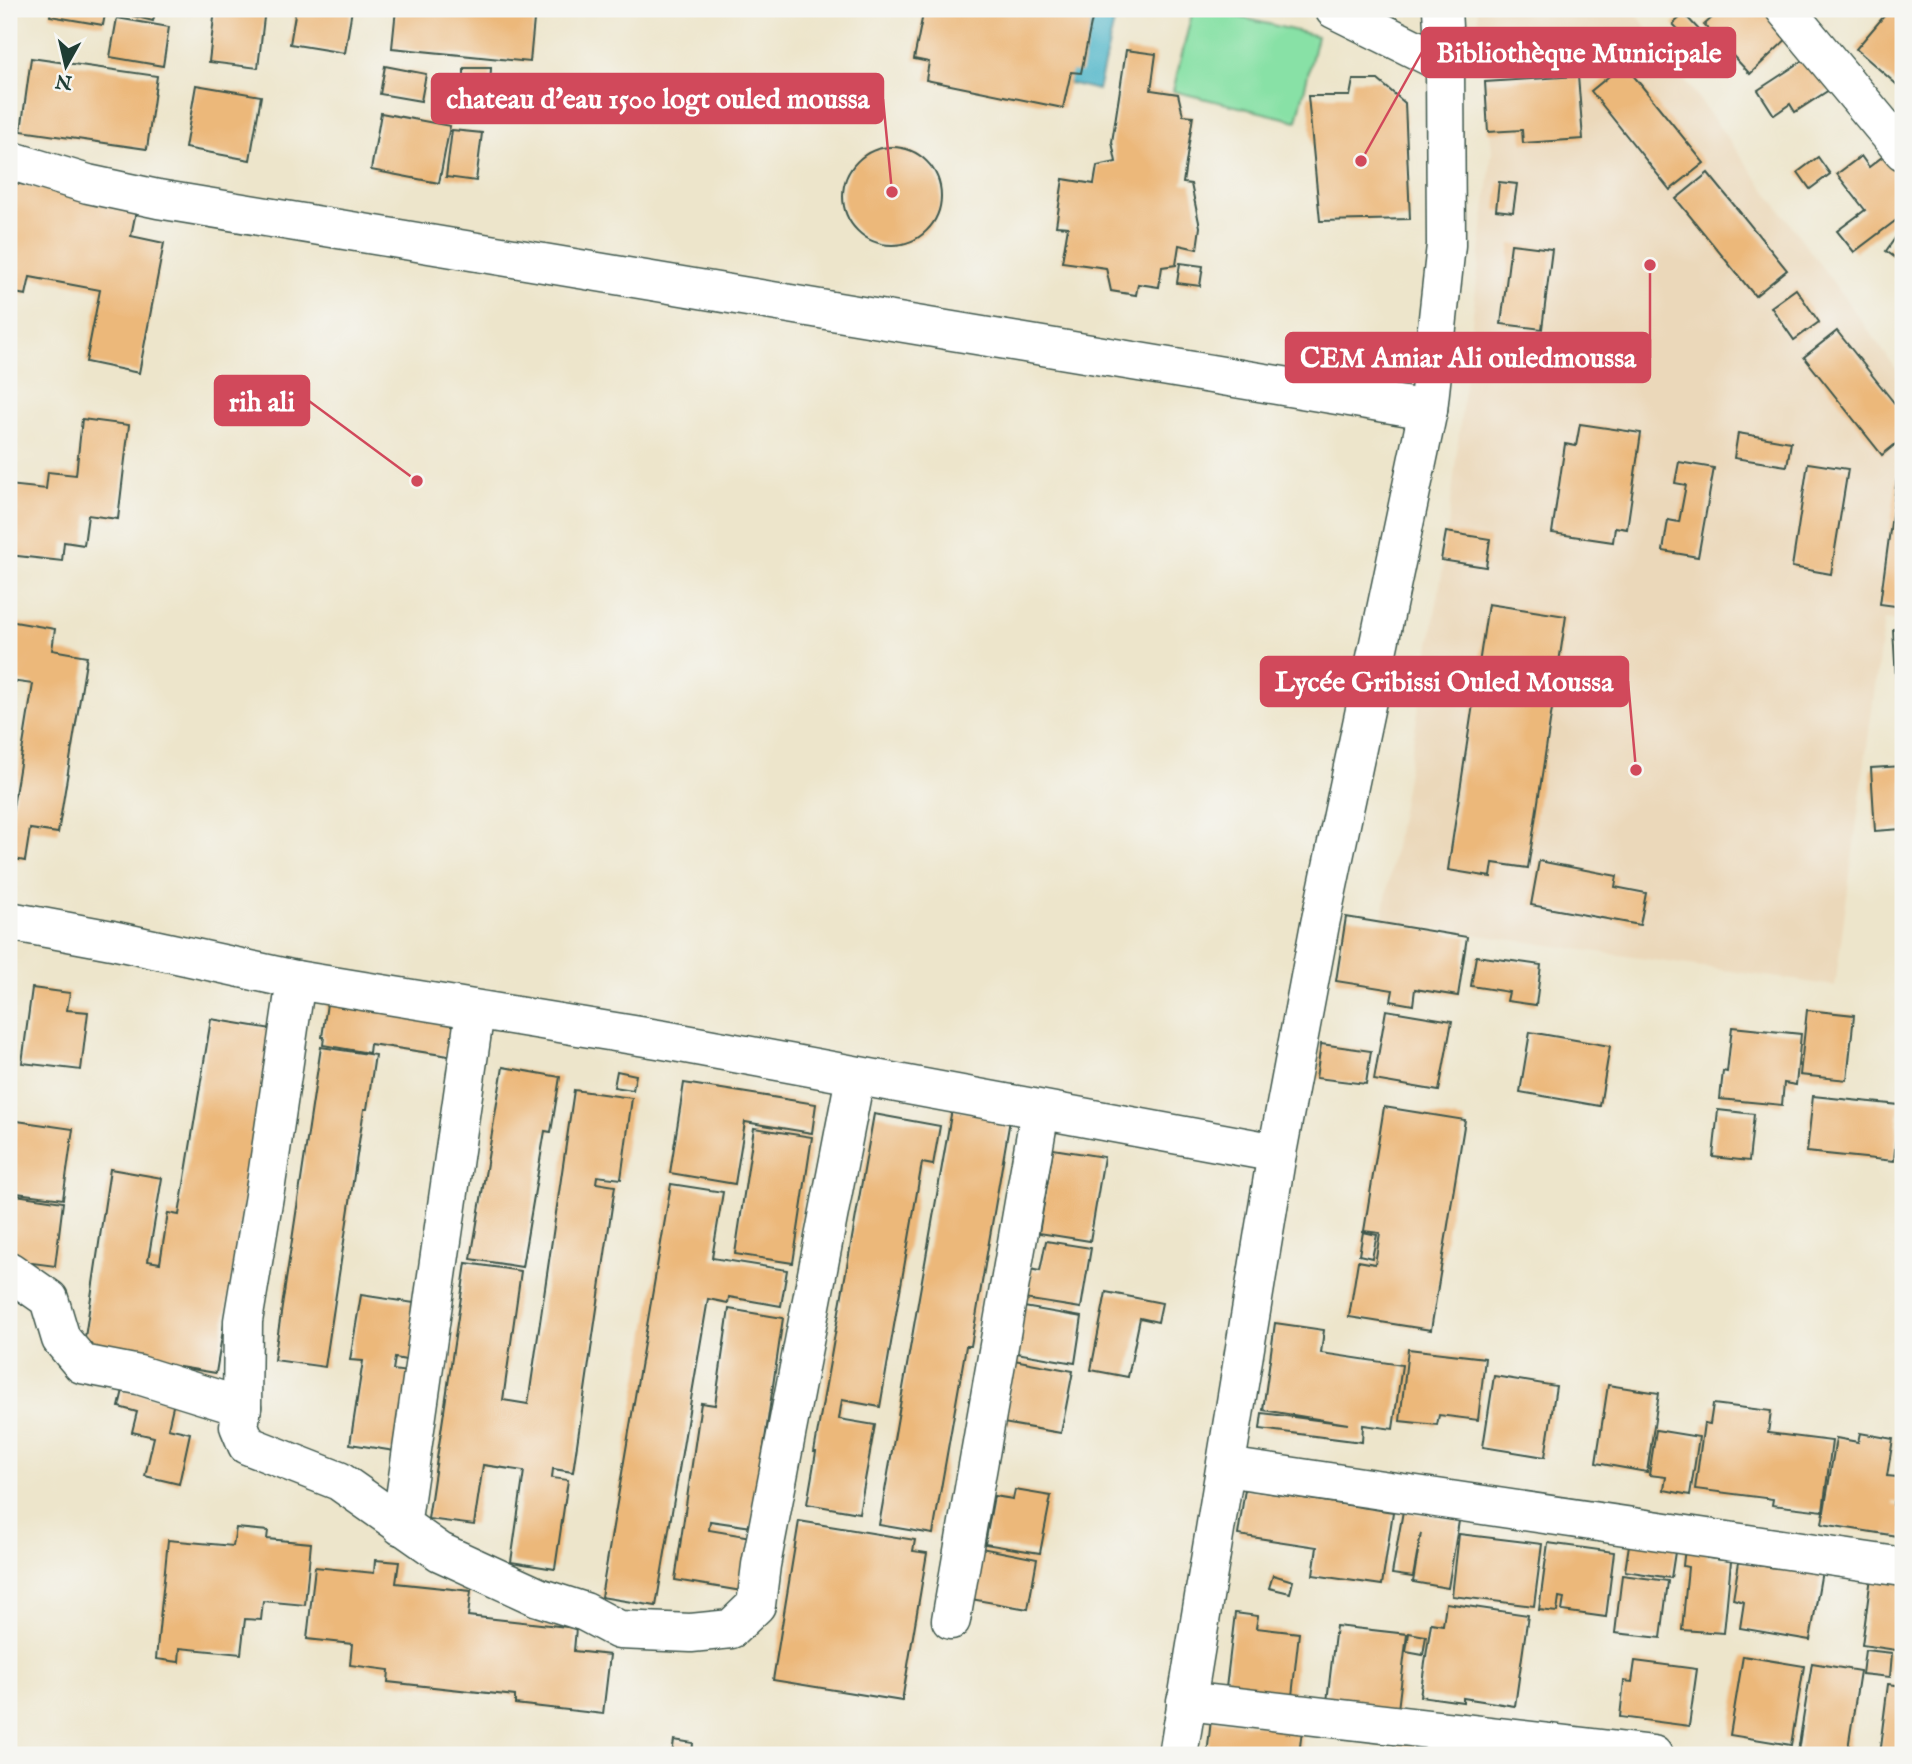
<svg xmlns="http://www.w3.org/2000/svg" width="1912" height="1764" font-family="'IM FELL English',serif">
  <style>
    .built { fill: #ebd8ba }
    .green { fill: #88e1a6; stroke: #548f6d; stroke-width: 2 }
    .water { fill: #49b3c7; stroke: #34787e; stroke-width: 2 }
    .building { fill: #ecb87a }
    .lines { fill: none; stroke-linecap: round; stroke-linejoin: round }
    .minor-casing { stroke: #3e564b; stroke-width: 41 }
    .minor { stroke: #fff; stroke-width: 38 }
    .leader { fill: none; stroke: #d1495b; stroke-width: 2.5 }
    .callout-dot { fill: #d1495b; stroke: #f6f6f2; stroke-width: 2.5 }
    .callout { fill: #d1495b; stroke: #d1495b; stroke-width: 2.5 }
    .callout-label { font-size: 28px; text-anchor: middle; font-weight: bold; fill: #fff }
  </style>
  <rect width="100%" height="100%" fill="#f6f6f2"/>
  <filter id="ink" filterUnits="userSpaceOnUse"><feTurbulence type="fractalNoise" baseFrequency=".0143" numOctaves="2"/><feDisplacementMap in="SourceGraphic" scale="14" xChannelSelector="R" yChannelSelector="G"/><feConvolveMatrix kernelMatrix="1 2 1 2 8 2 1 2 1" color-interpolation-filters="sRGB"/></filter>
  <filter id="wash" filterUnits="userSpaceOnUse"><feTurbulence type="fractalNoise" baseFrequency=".00686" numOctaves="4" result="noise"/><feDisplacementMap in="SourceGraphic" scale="28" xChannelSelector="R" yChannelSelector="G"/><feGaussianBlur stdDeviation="1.57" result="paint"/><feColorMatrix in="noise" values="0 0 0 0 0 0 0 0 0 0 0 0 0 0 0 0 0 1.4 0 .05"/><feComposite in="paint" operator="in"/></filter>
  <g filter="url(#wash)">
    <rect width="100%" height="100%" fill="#ede5cb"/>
    <polygon class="built" points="1477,9 1633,9 1903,378 1903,622 1884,620 1835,986 1382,921 1444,562 1492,151"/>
    <polygon class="green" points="1193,9 1207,9 1317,36 1297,121 1173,91"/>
    <polygon class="water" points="967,9 1117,9 1098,90 956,57"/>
    <g id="blocks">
      <g class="building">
        <polygon points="51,9 106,9 103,25 50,16"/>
        <polygon points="135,9 156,9 153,21 133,16"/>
        <polygon points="215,9 265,9 258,68 209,62"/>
        <polygon points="296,9 352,9 345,53 290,44"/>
        <polygon points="396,9 535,9 530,62 392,48"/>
        <polygon points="924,9 1094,9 1081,73 1071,72 1063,108 926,80 929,62 914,59"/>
        <polygon points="1708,9 1770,9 1793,33 1750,74 1704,25 1714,16"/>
        <polygon points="1890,9 1903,9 1903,90 1856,49"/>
        <polygon points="1684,14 1702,33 1691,43 1673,24"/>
        <polygon points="117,18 169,27 163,66 110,57"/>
        <polygon points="1126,50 1156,54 1151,90 1178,94 1183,115 1193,116 1183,183 1191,184 1200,227 1197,249 1179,245 1176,265 1162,267 1159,287 1138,284 1136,295 1111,291 1106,268 1062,262 1068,227 1056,226 1063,179 1094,184 1097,166 1116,162 1112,142"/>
        <polygon points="1810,56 1832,88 1795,112 1790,104 1774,115 1758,90"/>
        <polygon points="31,58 157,76 147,149 21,131"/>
        <polygon points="1624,64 1704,163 1670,190 1591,91"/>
        <polygon points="385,66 426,74 421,101 380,94"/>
        <polygon points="464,68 491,68 490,88 464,88"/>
        <polygon points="1578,76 1583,139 1523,143 1522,130 1488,132 1485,82"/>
        <polygon points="1353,80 1378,80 1405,103 1410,219 1320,221 1308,96 1350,96"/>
        <polygon points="196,85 261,96 250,160 185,148"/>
        <polygon points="381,113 450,126 439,183 371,170"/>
        <polygon points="452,130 482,133 476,181 446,177"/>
        <circle cx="892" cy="196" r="49"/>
        <polygon points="1886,154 1903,177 1903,215 1854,252 1837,231 1865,210 1837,174 1861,156 1869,167"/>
        <polygon points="1818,157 1830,174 1810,189 1798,172"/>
        <polygon points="1708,173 1787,270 1755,296 1676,199"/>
        <polygon points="9,182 137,206 131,236 164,243 139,373 86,362 100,290 30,277 26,295 9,292"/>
        <polygon points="1499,182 1517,184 1513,212 1496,210"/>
        <polygon points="1903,227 1903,263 1886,251"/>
        <polygon points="1511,244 1552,249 1542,329 1501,324"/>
        <polygon points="1180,263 1203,266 1200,286 1177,283"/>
        <polygon points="1796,289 1819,322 1794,340 1771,307"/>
        <polygon points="1837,331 1903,414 1903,438 1882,455 1804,357"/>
        <polygon points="82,419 129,425 118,519 88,515 84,545 64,542 62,561 9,555 9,485 46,489 48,472 76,475"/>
        <polygon points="1580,424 1641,433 1627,529 1615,527 1613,542 1552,533 1565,444 1576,446"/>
        <polygon points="1738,433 1791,442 1787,466 1734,458"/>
        <polygon points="1679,462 1714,468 1698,557 1663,551 1668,520 1679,522 1686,485 1675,483"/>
        <polygon points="1808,463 1848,469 1831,574 1792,567"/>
        <polygon points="1897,478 1903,479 1903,607 1880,604"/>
        <polygon points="1446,532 1490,539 1486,567 1441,560"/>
        <polygon points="1488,604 1566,616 1528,868 1493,863 1491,877 1448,870"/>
        <polygon points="9,621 55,629 52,650 87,656 58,833 30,829 25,861 9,858 9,813 12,813 33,684 11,681 9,687"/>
        <polygon points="1893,629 1903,629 1903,763 1901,763"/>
        <polygon points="1903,766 1903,835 1901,835 1901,829 1875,831 1871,768"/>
        <polygon points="1539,861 1617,876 1615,887 1646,893 1640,925 1531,905"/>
        <polygon points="1346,917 1467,937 1458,996 1415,989 1413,1005 1391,1001 1393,990 1336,981"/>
        <polygon points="1476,956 1541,965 1536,1005 1507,1001 1509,992 1471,986"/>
        <polygon points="331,977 471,999 462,1058 370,1044 369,1053 323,1045 324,1037 322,1037"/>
        <polygon points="32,988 70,993 67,1010 88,1012 81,1070 22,1063"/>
        <polygon points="1386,1010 1452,1021 1439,1091 1374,1080"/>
        <polygon points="1807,1010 1854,1015 1847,1080 1800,1075"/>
        <polygon points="211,1019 272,1029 216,1373 83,1351 110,1169 162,1178 148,1261 160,1263 168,1213 179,1215"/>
        <polygon points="1732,1027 1801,1034 1796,1085 1784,1083 1782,1105 1720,1099 1723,1071 1727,1072"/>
        <polygon points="1530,1032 1610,1046 1600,1106 1520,1092"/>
        <polygon points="1321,1044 1371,1051 1366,1084 1316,1078"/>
        <polygon points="321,1047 375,1055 367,1109 364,1109 325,1367 274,1360"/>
        <polygon points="503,1067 560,1077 551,1132 545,1131 522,1267 471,1259"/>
        <polygon points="617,1071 636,1075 633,1090 614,1087"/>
        <polygon points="684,1083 816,1104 812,1133 745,1122 735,1184 670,1173"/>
        <polygon points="574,1090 632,1098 621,1179 597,1176 596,1183 615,1186 573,1472 553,1469 552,1478 568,1480 555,1569 511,1562 524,1471 483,1465 474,1525 428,1519 466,1263 521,1271 503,1400 528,1404"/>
        <polygon points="1813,1096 1899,1105 1894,1161 1807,1152"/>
        <polygon points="1384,1107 1465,1120 1431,1330 1349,1317 1358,1261 1375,1264 1380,1233 1364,1231"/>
        <polygon points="952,1109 1010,1120 971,1346 966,1346 933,1534 879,1525"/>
        <polygon points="1718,1110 1754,1114 1749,1161 1713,1157"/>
        <polygon points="874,1114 940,1126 933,1165 922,1163 880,1407 842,1400 839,1419 875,1425 859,1513 807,1504 816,1452 814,1452"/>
        <polygon points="17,1121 73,1129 63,1199 9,1192 9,1175"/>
        <polygon points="754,1128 812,1137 793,1263 735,1254"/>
        <polygon points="1053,1149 1104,1157 1090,1241 1039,1233"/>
        <polygon points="671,1184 723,1192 712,1258 787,1270 781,1306 729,1297 728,1303 708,1299 656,1606 601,1597"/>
        <polygon points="16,1195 63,1202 55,1266 9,1260"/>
        <polygon points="1363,1232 1377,1235 1372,1258 1359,1255"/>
        <polygon points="1046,1241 1091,1248 1081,1308 1024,1299 1029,1269 1040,1271"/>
        <polygon points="1106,1292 1162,1303 1158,1322 1140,1318 1128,1377 1091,1370"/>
        <polygon points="361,1295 421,1304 412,1361 395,1358 393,1370 414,1373 401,1452 350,1444 363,1361 350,1360"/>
        <polygon points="1024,1307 1082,1317 1075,1363 1016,1353"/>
        <polygon points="729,1309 783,1318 752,1527 710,1521 709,1530 751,1537 742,1591 675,1580 701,1403 715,1405"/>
        <polygon points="1275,1323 1324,1330 1321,1353 1402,1365 1393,1429 1363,1425 1362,1442 1260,1429 1262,1413 1348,1424 1263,1410"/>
        <polygon points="1408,1349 1485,1358 1478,1420 1439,1415 1437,1425 1400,1421"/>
        <polygon points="1014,1360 1073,1371 1061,1433 1003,1423"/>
        <polygon points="1494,1376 1556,1386 1545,1457 1483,1447"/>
        <polygon points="1608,1385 1659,1393 1647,1472 1596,1463"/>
        <polygon points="123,1390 174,1402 168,1428 190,1433 179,1484 145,1476 154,1437 132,1432 137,1412 119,1407"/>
        <polygon points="1713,1404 1771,1411 1768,1433 1832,1441 1823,1511 1772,1505 1773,1499 1695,1489 1704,1423 1710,1424"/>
        <polygon points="1656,1430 1699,1437 1690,1495 1664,1490 1666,1477 1649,1475"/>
        <polygon points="1860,1433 1893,1439 1887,1476 1897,1477 1903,1448 1903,1504 1893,1502 1893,1505 1903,1506 1903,1537 1822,1524 1836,1438 1858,1442"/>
        <polygon points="1245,1489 1393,1512 1382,1585 1313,1575 1317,1547 1238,1535"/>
        <polygon points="1015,1490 1051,1496 1040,1553 985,1544 994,1496 1013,1499"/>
        <polygon points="1403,1511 1459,1521 1448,1588 1413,1582 1421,1533 1413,1577 1392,1574"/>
        <polygon points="799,1521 915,1540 913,1551 927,1553 902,1701 773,1680"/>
        <polygon points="236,1528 268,1531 267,1539 311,1543 305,1605 263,1601 261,1620 245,1619 241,1654 180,1648 179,1662 156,1659 168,1540 233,1546"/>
        <polygon points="1631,1532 1677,1539 1671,1578 1625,1571"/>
        <polygon points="1459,1534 1542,1544 1534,1606 1452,1596"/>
        <polygon points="1548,1543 1614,1552 1606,1617 1562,1611 1564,1598 1559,1597 1557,1612 1539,1610"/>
        <polygon points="1685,1547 1708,1549 1707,1558 1731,1561 1724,1633 1682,1630 1688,1567 1683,1566"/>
        <polygon points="981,1548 1037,1559 1028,1609 971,1599"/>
        <polygon points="1779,1557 1823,1565 1810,1640 1740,1628 1744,1602 1733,1599 1739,1562 1777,1568"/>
        <polygon points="375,1560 399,1562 396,1583 471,1591 468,1616 576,1628 574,1651 610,1655 603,1714 515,1704 515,1696 388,1682 389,1670 350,1665 352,1644 307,1639 315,1567 374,1573"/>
        <polygon points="1273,1575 1293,1581 1290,1593 1269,1588"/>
        <polygon points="1622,1575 1668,1581 1661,1638 1615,1633"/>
        <polygon points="1871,1577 1903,1582 1903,1651 1862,1645"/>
        <polygon points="1446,1603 1528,1615 1515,1706 1463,1698 1463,1702 1420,1696 1431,1623 1443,1625"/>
        <polygon points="1235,1613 1258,1616 1256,1628 1299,1633 1292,1696 1226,1688"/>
        <polygon points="1336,1626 1407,1634 1397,1718 1326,1710"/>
        <polygon points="1409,1633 1426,1636 1423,1655 1406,1652"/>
        <polygon points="1865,1650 1892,1653 1890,1677 1862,1674"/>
        <polygon points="1743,1656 1804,1666 1791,1745 1730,1735"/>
        <polygon points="1635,1661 1697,1669 1689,1726 1620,1717 1624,1681 1632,1682"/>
        <polygon points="1812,1663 1860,1671 1847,1755 1822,1755 1798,1751"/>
        <polygon points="1888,1684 1903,1686 1903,1755 1879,1755"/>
        <polygon points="1211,1720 1302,1730 1299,1755 1207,1755"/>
        <polygon points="1395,1738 1416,1741 1414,1755 1393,1755"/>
        <polygon points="674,1740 693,1743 692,1755 672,1755"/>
      </g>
    </g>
  </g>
  <g filter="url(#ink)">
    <use href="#blocks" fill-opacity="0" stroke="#3e564b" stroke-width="2"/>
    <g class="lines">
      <defs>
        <g id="minor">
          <polyline points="1334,9 1445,64"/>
          <polyline points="1785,9 1903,151"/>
          <polyline points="9,160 88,184 158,199 1428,410"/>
          <polyline points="9,921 112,940 296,980 664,1040 1277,1153"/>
          <polyline points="9,1271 49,1299 61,1339 82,1364 139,1375 242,1407 239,1426 247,1445 339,1481 440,1552 538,1597 585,1612 619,1630 691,1633 731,1629 756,1605 761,1565 855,1077"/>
          <polyline points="242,1407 243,1321 266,1184 296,980"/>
          <polyline points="1226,1467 1903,1567"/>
          <polyline points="401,1526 475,1011"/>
          <polyline points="951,1620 1040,1111"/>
          <polyline points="1186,1701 1653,1755"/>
          <polyline points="1178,1755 1277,1153 1320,924 1428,410 1446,245 1445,64 1442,9"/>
        </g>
      </defs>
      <use href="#minor" class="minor-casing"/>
      <use href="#minor" class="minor"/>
    </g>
  </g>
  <path class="leader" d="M1361 161L1422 52M892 192L883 99M1650 265L1650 358M417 481L309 401M1636 770L1628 681"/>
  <g class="callout-dot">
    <circle cx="1361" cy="161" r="7"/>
    <circle cx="892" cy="192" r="7"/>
    <circle cx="1650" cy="265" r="7"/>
    <circle cx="417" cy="481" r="7"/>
    <circle cx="1636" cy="770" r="7"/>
  </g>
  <g class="callout">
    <rect x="1422" y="28" width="313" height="49" rx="7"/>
    <rect x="432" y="74" width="451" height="49" rx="7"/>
    <rect x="1286" y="333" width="364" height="49" rx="7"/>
    <rect x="215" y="376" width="94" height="49" rx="7"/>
    <rect x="1261" y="657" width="367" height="49" rx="7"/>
  </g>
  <g class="callout-label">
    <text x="1579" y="62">Bibliothèque Municipale</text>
    <text x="658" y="108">chateau d'eau 1500 logt ouled moussa</text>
    <text x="1468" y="367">CEM Amiar Ali ouledmoussa</text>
    <text x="262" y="411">rih ali</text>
    <text x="1444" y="691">Lycée Gribissi Ouled Moussa</text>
  </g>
  <rect width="1912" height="1764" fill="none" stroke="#f6f6f2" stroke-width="35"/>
  <g transform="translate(66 66) rotate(188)" stroke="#f6f6f2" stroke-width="5" paint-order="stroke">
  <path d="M0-5L12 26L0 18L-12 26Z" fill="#1f3d34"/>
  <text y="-10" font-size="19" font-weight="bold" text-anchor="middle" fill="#1f3d34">N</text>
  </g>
</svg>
